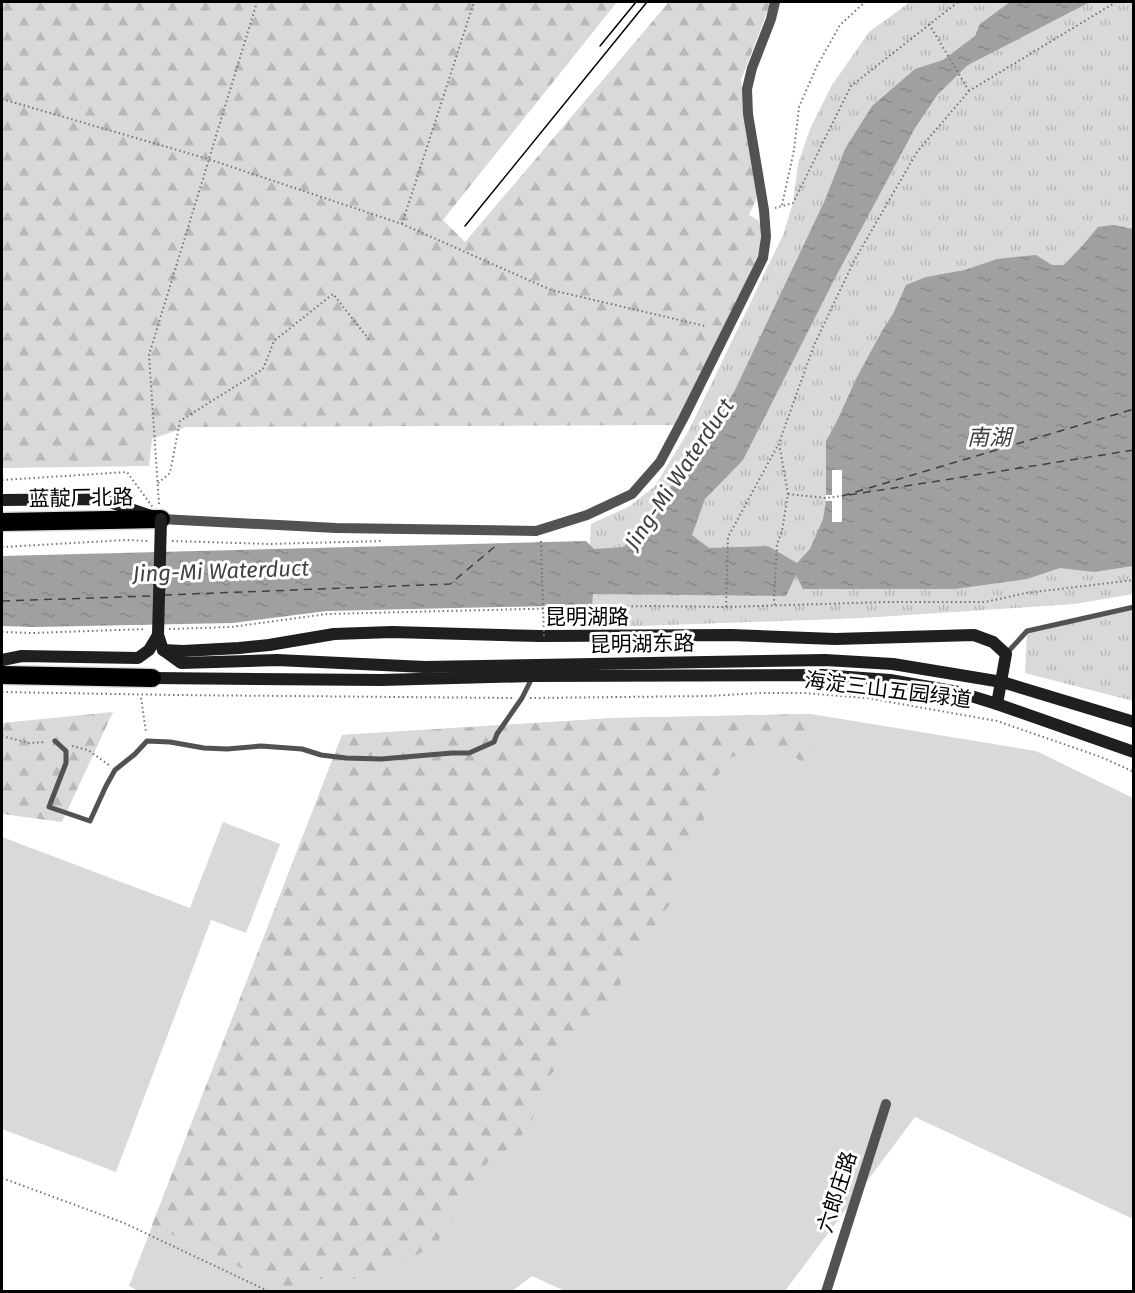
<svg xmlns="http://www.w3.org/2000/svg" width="1135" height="1293" font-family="'Fira Sans','Noto Sans SC',sans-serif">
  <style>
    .grass { fill: #d9d9d9 }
    .forest { fill: url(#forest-firs) }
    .park { fill: url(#park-tufts) }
    .water { fill: url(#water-ripples) }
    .pier { fill: #fff }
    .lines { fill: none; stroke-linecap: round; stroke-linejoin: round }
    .ferry { stroke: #414141; stroke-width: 1.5; stroke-dasharray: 8 6; stroke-linecap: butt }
    .highway-casing { stroke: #dbdbdb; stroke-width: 21 }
    .path { stroke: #747474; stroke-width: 2; stroke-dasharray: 1.5 3; stroke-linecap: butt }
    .lane { stroke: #525252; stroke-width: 5 }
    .street { stroke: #525252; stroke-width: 10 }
    .secondary { stroke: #1f1f1f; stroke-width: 12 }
    .highway { stroke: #000; stroke-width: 18 }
    .tram { stroke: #000; stroke-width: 1.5 }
    .path-bridge { stroke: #747474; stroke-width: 2; stroke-dasharray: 1.5 3; stroke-linecap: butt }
    .secondary-bridge { stroke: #1f1f1f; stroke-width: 12 }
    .labels { text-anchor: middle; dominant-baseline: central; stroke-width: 6; stroke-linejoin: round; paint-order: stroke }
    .street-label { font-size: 21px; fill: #000; stroke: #fff }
    .water-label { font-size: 22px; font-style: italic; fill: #414141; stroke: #fff }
  </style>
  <defs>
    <pattern id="forest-firs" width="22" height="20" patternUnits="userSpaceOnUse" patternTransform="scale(1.5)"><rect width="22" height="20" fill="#d9d9d9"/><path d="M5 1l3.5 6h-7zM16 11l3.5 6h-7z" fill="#b8b8b8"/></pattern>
    <pattern id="park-tufts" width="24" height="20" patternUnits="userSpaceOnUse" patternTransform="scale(1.5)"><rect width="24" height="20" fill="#d9d9d9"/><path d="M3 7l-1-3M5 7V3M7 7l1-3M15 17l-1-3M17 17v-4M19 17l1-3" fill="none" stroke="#b8b8b8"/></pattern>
    <pattern id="water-ripples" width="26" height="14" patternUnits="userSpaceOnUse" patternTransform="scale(1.5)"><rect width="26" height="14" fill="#a0a0a0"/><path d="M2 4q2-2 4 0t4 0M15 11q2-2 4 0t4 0" fill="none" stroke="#888"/></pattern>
  </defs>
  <rect width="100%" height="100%" fill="#fff"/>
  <g class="grass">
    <polygon points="811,714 1036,751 1133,798 1133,1219 915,1117 785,1291 565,1291 532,1276 511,1292 140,1292 129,1286 342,735 615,718"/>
    <polygon points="223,822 280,844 246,933 211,920 116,1172 2,1129 2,837 190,908"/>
  </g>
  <g class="forest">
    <polygon points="2,2 617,2 443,220 465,242 669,2 771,2 741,80 758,195 749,215 758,220 761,226 759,260 676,425 186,427 152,439 149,466 2,468"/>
    <polygon points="113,712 62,822 2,814 2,723"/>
    <polygon points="811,714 812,767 778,748 754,749 729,758 710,788 702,828 684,850 675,876 675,897 648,935 624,964 620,989 606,1008 576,1032 568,1052 546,1081 530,1126 510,1148 488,1162 436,1244 395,1267 355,1279 319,1279 285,1289 152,1225 342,735 615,718"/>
  </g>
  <g class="park">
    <polygon points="910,2 1133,2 1133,594 1075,604 863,618 585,628 591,524 630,506 655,486 689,430 783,235 793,203 798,164 810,129 832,85 869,32"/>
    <polygon points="1133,607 1133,701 1025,673 1027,631"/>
  </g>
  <polygon class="water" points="1010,2 1090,2 968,65 938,94 915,128 834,280 743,460 705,499 692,535 709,548 768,546 797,563 810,549 823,519 826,501 826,441 836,423 857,377 882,331 893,314 906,285 926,277 965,270 997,259 1036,255 1052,265 1064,265 1082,246 1098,227 1113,225 1133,229 1133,566 1094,572 1060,568 1027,579 955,589 803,589 796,575 786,596 593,594 592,605 327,611 233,623 34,627 2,626 2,556 586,541 594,549 624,547 634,532 658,505 703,441 734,392 825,200 845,149 872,106 915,69 943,60 975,36 980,24"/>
  <polygon class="pier" points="832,470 842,470 842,522 832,522 832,501 826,501 826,495 832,495"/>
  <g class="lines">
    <g class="ferry">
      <polyline points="849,495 1134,450"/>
      <polyline points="842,496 1134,409"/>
      <polyline points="164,595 450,584 498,544"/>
      <polyline points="2,601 153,596"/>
    </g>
    <defs>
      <g id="highway">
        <polyline points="2,522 161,519"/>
        <polyline points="2,675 152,678"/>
      </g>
    </defs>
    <use href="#highway" class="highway-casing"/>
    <g class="path">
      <polyline points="929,24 969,91"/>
      <polyline points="2,99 208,159 402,224 551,290 705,326"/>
      <polyline points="2,188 3,188"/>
      <polyline points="782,205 794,150 799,107 817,66 840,25 865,2"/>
      <polyline points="775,208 793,203 851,86 958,2"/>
      <polyline points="402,224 474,2"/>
      <polyline points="158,483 170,473 180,421 263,369 274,341 333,294 371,342"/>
      <polyline points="788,494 826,498 842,496"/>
      <polyline points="159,504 149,355 257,2"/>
      <polyline points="172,541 270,544 382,541"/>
      <polyline points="541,541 542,576"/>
      <polyline points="2,547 126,540 148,541"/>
      <polyline points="775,605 774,599 777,544 782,531 788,494 779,443 814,345 854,261 917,152 969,91 1116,2"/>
      <polyline points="726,607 728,537 778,445"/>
      <polyline points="169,629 231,627 327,614 648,606 726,607 887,602 985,602 1026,593 1134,580"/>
      <polyline points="2,632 32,633 146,629"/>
      <polyline points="2,692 174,695 512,698"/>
      <polyline points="141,698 146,732"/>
      <polyline points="530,698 709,696 760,693 803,693 867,698 997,721 1101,757 1134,772"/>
      <polyline points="2,736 29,743 46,742"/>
      <polyline points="72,746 88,750 109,765"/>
      <polyline points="2,1178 124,1223 270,1292"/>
    </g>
    <g class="lane">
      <polyline points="1006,654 1027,631 1134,607"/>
      <polyline points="55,741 66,751 66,763 49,807 90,821 106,786 115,770 135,754 147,741 170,742 204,748 227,749 261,746 302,749 321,755 346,758 381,759 452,753 469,753 494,742 497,734 522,698 533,676"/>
    </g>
    <g class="street">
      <polyline points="161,519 336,528 536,531 587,515 632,494 660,462 684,417 763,258 766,237 764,210 748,114 747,89 752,68 771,19 775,2"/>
      <polyline points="826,1292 886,1104"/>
    </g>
    <g class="secondary">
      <polyline points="2,500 101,499 151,516"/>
      <polyline points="158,635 163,650 181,663 277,660 425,667 825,660 893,664 1002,682 1134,722"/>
      <polyline points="163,650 183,651 239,648 269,645 334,634 392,632 540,636 731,635 835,639 974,635 993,642 1006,654 997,704"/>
      <polyline points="2,660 22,656 138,658 149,650 158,635"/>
      <polyline points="152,678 381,680 533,676 822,675 890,680 958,692 997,704 1134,752"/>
    </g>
    <use href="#highway" class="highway"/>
    <g class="tram">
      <polyline points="600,46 636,2"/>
      <polyline points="465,226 647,2"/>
    </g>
    <g class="path-bridge">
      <polyline points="2,480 127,472 154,509"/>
      <polyline points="542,576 544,636"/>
    </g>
    <polyline class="secondary-bridge" points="158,635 161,519"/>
  </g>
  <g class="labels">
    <g class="street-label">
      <text transform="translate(81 498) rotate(-1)">蓝靛厂北路</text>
      <text x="587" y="617">昆明湖路</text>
      <text transform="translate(642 644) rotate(-1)">昆明湖东路</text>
      <text transform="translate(888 690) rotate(7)">海淀三山五园绿道</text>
      <text transform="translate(837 1192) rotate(-72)">六郎庄路</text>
    </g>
    <g class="water-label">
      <text x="989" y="437">南湖</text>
      <text transform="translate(679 474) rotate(-56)">Jing-Mi Waterduct</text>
      <text transform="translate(221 571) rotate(-2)">Jing-Mi Waterduct</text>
    </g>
  </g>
  <rect width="1135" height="1293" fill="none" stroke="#000000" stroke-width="6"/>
</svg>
